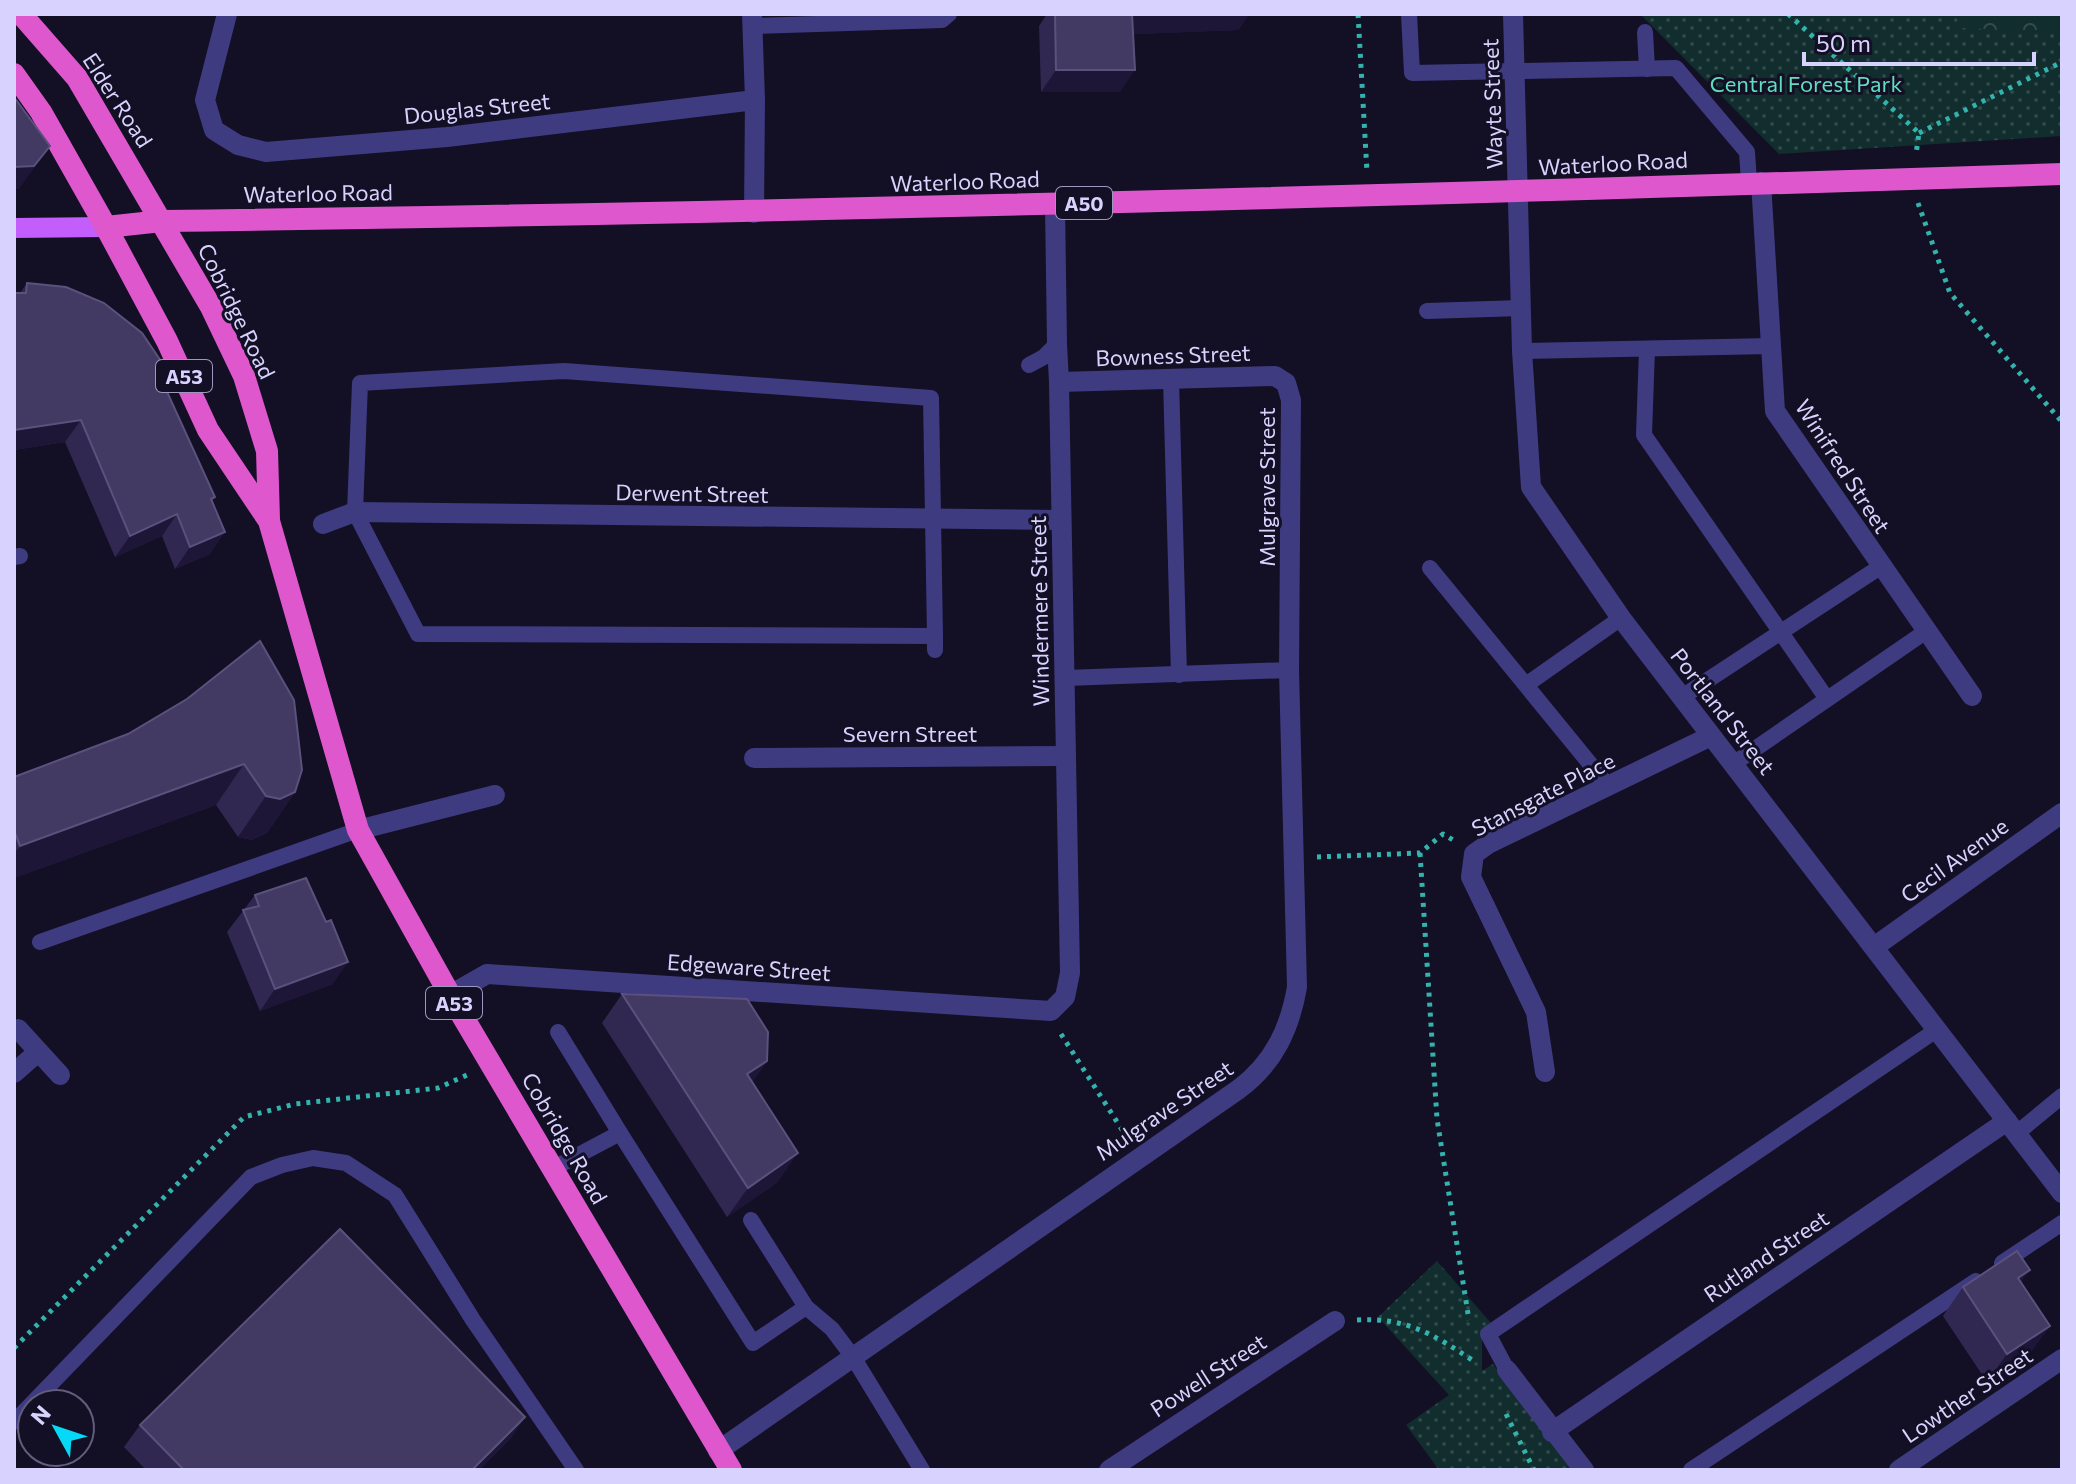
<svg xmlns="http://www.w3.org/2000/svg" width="2076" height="1484" font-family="Commissioner,sans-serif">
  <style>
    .grass { fill: url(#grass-dots) }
    .forest { fill: url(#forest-crowns) }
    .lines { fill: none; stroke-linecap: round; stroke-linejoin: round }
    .path { stroke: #32b3ad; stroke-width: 5; stroke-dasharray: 4 6; stroke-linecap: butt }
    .service { stroke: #3f3b81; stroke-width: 16 }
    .pedestrian { stroke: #3f3b81; stroke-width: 20 }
    .minor { stroke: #3f3b81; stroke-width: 20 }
    .primary { stroke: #c35dfb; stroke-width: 20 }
    .trunk { stroke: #df57cd; stroke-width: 22 }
    .wall { fill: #312851 }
    .shaded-wall { fill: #1d1637 }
    .building { fill: #433a64; stroke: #5a527c; stroke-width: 2 }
    .labels { text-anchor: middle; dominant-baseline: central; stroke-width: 6; stroke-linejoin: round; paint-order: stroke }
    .shield { fill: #130f24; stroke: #9d98bd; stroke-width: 2 }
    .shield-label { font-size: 20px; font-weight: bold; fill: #d8d3fe }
    .park-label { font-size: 22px; fill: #60dcc0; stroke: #130f24 }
    .street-label { font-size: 22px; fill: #d8d3fe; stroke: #130f24 }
  </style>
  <defs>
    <pattern id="grass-dots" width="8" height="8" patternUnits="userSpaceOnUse" patternTransform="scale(2)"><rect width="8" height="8" fill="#122d2d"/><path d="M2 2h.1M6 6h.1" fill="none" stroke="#344b4c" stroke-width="1.8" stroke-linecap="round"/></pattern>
    <pattern id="forest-crowns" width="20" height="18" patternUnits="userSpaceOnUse" patternTransform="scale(2)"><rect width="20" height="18" fill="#122d2d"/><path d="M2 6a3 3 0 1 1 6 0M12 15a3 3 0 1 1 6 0" fill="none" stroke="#344b4c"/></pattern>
  </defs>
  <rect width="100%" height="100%" fill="#130f24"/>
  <g class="grass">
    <polygon points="1640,14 2062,14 2062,136 1779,154"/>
    <polygon points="1437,1261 1491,1323 1482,1331 1482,1371 1493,1364 1573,1470 1439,1470 1406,1425 1449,1395 1378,1317"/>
  </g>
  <polygon class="forest" points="1957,14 2062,14 2062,36 2044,31 1957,28"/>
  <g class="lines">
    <g class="path">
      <polyline points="1358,14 1367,172"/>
      <polyline points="1788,14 1919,133 1916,154"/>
      <polyline points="1919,133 2062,62"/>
      <polyline points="1918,203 1950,293 2062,422"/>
      <polyline points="1420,853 1437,1119 1469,1320"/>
      <polyline points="1317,857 1420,853 1443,834 1453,840"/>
      <polyline points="1061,1034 1126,1136"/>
      <path d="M 1357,1320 C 1406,1317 1435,1335 1475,1362"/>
      <polyline points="14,1348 244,1117 295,1104 438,1088 467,1075"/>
      <polyline points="1506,1414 1534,1470"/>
    </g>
    <g class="service">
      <polyline points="1409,14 1412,73 1676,68 1747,152 1749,182"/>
      <polyline points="752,26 942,20 949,14"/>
      <polyline points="1645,32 1647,69"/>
      <polyline points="1427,311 1521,308"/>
      <polyline points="1647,349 1644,435 1827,699"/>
      <polyline points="1522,351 1771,346"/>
      <polyline points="1029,365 1044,357 1057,344"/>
      <polyline points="1171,379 1179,675"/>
      <polyline points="14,557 20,556"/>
      <polyline points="1430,568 1609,787"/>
      <polyline points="935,650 935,636 931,398 564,371 360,383 355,512 418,634 935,636"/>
      <polyline points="1066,678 1289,670"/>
      <polyline points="1526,685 1621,618"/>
      <polyline points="1682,697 1880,567"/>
      <polyline points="1733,764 1925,632"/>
      <polyline points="40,942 358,830"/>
      <polyline points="558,1032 620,1133"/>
      <polyline points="2017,1133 2062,1096"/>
      <polyline points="552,1169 620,1133 753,1343 806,1307"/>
      <polyline points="751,1220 806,1307 832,1329 853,1357 922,1470"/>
      <polyline points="2002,1263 2062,1223"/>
      <polyline points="1507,1370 1488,1334 1938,1029"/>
      <polyline points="14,1422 251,1177 282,1165 313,1158 346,1163 395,1195 473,1320 576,1470"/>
      <polyline points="1691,1470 1976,1281"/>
    </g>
    <polyline class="pedestrian" points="1057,344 1059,382"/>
    <g class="minor">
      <polyline points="227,14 205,100 214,130 238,145 266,152 447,137 755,100 754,213"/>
      <polyline points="752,14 755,100"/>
      <polyline points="1513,14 1522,351 1531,487 1621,618 2062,1193"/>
      <polyline points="1761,182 1775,411 1972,696"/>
      <polyline points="1055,204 1057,344"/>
      <polyline points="323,524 355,512 1061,520"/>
      <polyline points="754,758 1066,756"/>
      <polyline points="358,830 495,795"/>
      <polyline points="1874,947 2062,813"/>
      <path d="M 450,995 L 487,974 L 1051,1011 L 1065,997 L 1070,973 L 1059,382 L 1275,376 L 1286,383 L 1291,400 L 1289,670 L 1297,987 C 1290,1028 1274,1063 1239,1089 L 718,1451"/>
      <polyline points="18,1029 60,1075"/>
      <polyline points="1545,1072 1536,1012 1471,877 1474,854 1488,844 1711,736"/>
      <polyline points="14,1073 38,1052"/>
      <polyline points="1507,1370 1584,1470"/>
      <polyline points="1552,1432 2007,1121"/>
      <polyline points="1109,1470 1335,1321"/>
      <polyline points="1899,1470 2062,1359"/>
    </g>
    <polyline class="primary" points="14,228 106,227"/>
    <g class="trunk">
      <polyline points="21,14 77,78 211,307 244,376 267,451 269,520"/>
      <polyline points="14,74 41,112 106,227 167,341 208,430 269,521 358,830 450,995 731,1470"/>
      <path d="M 106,227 L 162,221 C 796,213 1429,195 2062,174"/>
    </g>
  </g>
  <g class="wall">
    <polygon points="1047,14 1249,14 1238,30 1133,34 1120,92 1041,92 1039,26"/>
    <polygon points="27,283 166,389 215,497 212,501 210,554 175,569 162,536 115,557 65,442 14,450 14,293 20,293"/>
    <polygon points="187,699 295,792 267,833 252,840 238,837 216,805 14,878 14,777 128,734"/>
    <polygon points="255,895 333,984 260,1011 227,932"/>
    <polygon points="622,994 767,1061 752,1082 778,1182 727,1217 602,1023"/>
    <polygon points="2021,1282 2050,1326 2029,1354 1987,1382 1943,1316 1963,1287"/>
    <polygon points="525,1417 510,1439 479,1470 146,1470 124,1447 140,1425"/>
  </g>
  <g class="shaded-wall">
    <polygon points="1131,14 1249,14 1238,30 1117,35"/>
    <polygon points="1056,70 1135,70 1120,92 1041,92"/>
    <polygon points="50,146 19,189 14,189 14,167"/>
    <polygon points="173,379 158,401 163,383"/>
    <polygon points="81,420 65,442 14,450 14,430"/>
    <polygon points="177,514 162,536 115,557 130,536"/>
    <polygon points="225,532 210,554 175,569 190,547"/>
    <polygon points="244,764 216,805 14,878 14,854 20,846"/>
    <polygon points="295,792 267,833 252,840 238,837 266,796"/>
    <polygon points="348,962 333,984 260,1011 275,989"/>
    <polygon points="767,1061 747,1090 747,1074"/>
    <polygon points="798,1153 778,1182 727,1217 748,1188"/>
    <polygon points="2030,1270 2009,1299 2018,1278"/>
    <polygon points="2050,1326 2029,1354 1987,1382 2007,1354"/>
    <polygon points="525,1417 510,1439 479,1470 472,1470"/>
  </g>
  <g class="building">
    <polygon points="1055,14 1132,14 1135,70 1056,70"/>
    <polygon points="14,97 50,146 34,166 14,167"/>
    <polygon points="27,283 66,287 104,303 142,333 173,379 163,383 215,497 211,499 225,532 190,547 177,514 130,536 81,420 14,430 14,293 26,293"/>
    <polygon points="260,641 294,700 302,770 295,792 280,799 266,796 244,764 20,846 14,830 14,777 128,734 187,699"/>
    <polygon points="306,878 326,922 331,920 348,962 275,989 243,910 259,906 255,895"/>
    <polygon points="622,994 747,999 768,1032 767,1061 747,1074 798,1153 748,1188"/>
    <polygon points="340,1229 525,1417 472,1470 184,1470 140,1425"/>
    <polygon points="2017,1251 2030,1270 2018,1278 2050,1326 2007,1354 1963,1287"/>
  </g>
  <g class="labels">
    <g class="shield">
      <rect x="1056" y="187" width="56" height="32" rx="6"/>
      <rect x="156" y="360" width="56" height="32" rx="6"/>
      <rect x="426" y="987" width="56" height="32" rx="6"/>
    </g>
    <g class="shield-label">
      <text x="1084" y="203">A50</text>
      <text x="184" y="376">A53</text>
      <text x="454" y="1003">A53</text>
    </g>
    <g class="park-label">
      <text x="1806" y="83">Central Forest Park</text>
    </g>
    <g class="street-label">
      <text transform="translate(118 100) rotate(57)">Elder Road</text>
      <text transform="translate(1492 104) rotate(-92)">Wayte Street</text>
      <text transform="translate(477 108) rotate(-6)">Douglas Street</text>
      <text transform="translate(1613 163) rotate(-3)">Waterloo Road</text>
      <text transform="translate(965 181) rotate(-2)">Waterloo Road</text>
      <text transform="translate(318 193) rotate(-1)">Waterloo Road</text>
      <text transform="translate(237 311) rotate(64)">Cobridge Road</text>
      <text transform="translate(1173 355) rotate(-2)">Bowness Street</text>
      <text transform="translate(1843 466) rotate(57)">Winifred Street</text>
      <text transform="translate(1266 487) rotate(-90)">Mulgrave Street</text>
      <text transform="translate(692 493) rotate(1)">Derwent Street</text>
      <text transform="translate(1039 611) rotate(-91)">Windermere Street</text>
      <text transform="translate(1723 711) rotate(52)">Portland Street</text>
      <text x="910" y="733">Severn Street</text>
      <text transform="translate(1543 794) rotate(-27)">Stansgate Place</text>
      <text transform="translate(1954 860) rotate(-36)">Cecil Avenue</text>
      <text transform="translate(749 967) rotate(4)">Edgeware Street</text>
      <text transform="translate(1164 1110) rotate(-34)">Mulgrave Street</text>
      <text transform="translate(565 1138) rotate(60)">Cobridge Road</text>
      <text transform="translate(1766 1256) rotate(-34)">Rutland Street</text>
      <text transform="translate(1208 1375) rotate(-33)">Powell Street</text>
      <text transform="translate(1967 1395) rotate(-34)">Lowther Street</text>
    </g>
  </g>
  <rect width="2076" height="1484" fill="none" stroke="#d8d3fe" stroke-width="32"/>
  <g transform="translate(56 1428) rotate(310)"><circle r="38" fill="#130f24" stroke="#625d7b" stroke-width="2"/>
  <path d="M0-6L14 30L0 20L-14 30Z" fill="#06d9f6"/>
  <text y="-12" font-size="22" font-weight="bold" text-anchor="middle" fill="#d8d3fe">N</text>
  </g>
  <path d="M1804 52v12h230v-12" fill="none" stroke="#d8d3fe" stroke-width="4"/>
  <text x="1816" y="52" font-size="24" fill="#d8d3fe" stroke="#130f24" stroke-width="6" paint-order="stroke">50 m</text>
</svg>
